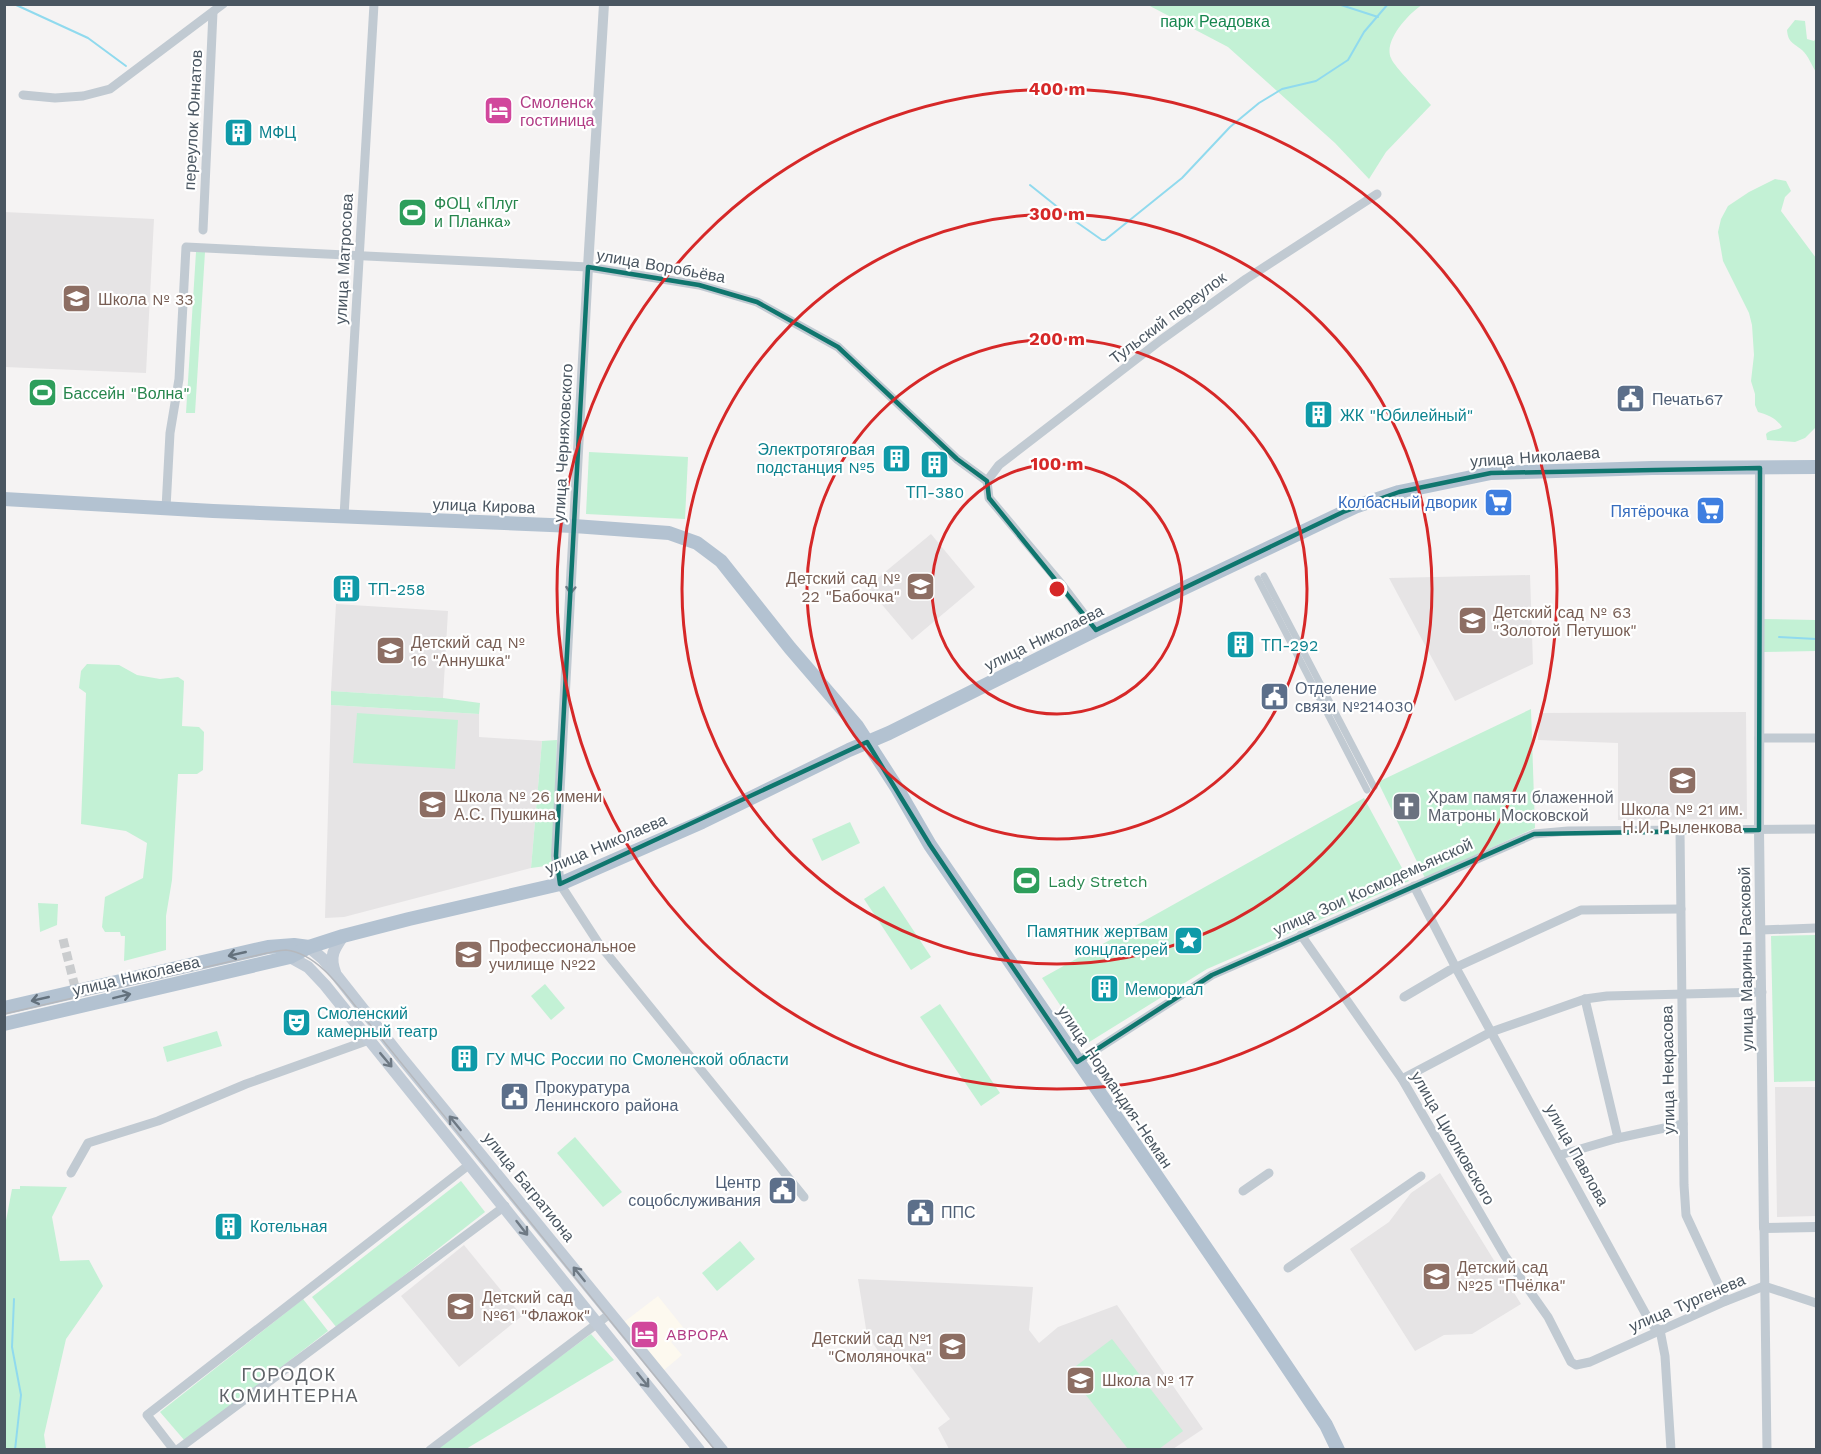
<svg xmlns="http://www.w3.org/2000/svg" width="1821" height="1454" font-family="'Work Sans',sans-serif">
  <style>
    .commercial { fill: #fdf9ef }
    .education { fill: #e6e4e5 }
    .green { fill: #c3f1d5 }
    .lines { fill: none; stroke-linecap: round; stroke-linejoin: round }
    .stream { stroke: #90daee; stroke-width: 2 }
    .minor-tunnel { stroke: #caccce; stroke-width: 9; stroke-dasharray: 9 4.5; stroke-linecap: butt }
    .pedestrian { stroke: #c1cad2; stroke-width: 7 }
    .minor { stroke: #c1cad2; stroke-width: 9 }
    .tertiary { stroke: #c1cad2; stroke-width: 10 }
    .secondary { stroke: #c1cbd6; stroke-width: 12 }
    .primary { stroke: #b3c2d1; stroke-width: 14 }
    .tram { stroke: #b5b8bd; stroke-width: 1.5 }
    .oneway { stroke: #6e7983 }
    .oneway2 { stroke: #64717d }
    .oneway3 { stroke: #6e7984 }
    .marked { fill: none; stroke: #0f766e; stroke-width: 4.5; stroke-linejoin: round }
    .ring { fill: none; stroke: #d62828; stroke-width: 3 }
    .labels { text-anchor: middle; dominant-baseline: central; stroke-width: 4.5; stroke-linejoin: round; paint-order: stroke }
    .park-label { font-size: 16px; fill: #17864f; stroke: #fff }
    .hotel-label { font-size: 16px; fill: #b23c85; stroke: #fff; text-anchor: start }
    .street-label { font-size: 16px; fill: #4a5661; stroke: #fff }
    .culture-label { font-size: 16px; fill: #0d838f; stroke: #fff; text-anchor: start }
    .leisure-label { font-size: 16px; fill: #27864d; stroke: #fff; text-anchor: start }
    .education-label { font-size: 16px; fill: #785e54; stroke: #fff; text-anchor: start }
    .service-label { font-size: 16px; fill: #4e5e75; stroke: #fff; text-anchor: start }
    .shop-label { font-size: 16px; fill: #366cbe; stroke: #fff; text-anchor: end }
    .worship-label { font-size: 16px; fill: #5b616d; stroke: #fff; text-anchor: start }
    .neighbourhood-label { font-size: 18px; letter-spacing: 1.5px; fill: #5f6368; stroke: #fff }
    .centre { fill: #d62828; stroke: #fff; stroke-width: 3 }
    .ring-label { font-size: 18px; text-anchor: middle; font-weight: bold; fill: #d62828; stroke: #fff; stroke-width: 4.5; stroke-linejoin: round; paint-order: stroke }
  </style>
  <rect width="100%" height="100%" fill="#f5f3f3"/>
  <polygon class="commercial" points="658,1296 686,1331 671,1342 682,1355 663,1371 624,1322"/>
  <g class="education">
    <polygon points="4,212 154,219 146,373 5,367"/>
    <polygon points="931,534 975,587 912,640 867,587"/>
    <polygon points="1530,575 1533,664 1455,701 1389,578"/>
    <polygon points="336,604 448,611 443,698 331,691"/>
    <polygon points="331,705 479,714 479,737 542,741 531,868 344,917 325,918"/>
    <polygon points="1746,712 1747,819 1618,820 1618,743 1538,740 1539,713"/>
    <polygon points="1775,1087 1816,1087 1816,1216 1777,1217"/>
    <polygon points="1440,1173 1521,1304 1472,1334 1444,1335 1415,1351 1350,1249 1389,1222 1411,1193"/>
    <polygon points="464,1245 522,1316 459,1367 401,1296"/>
    <polygon points="858,1279 1033,1287 1029,1330 1039,1343 1058,1327 1117,1305 1203,1429 1173,1449 949,1449 938,1428 950,1419 908,1363 879,1352 867,1335"/>
  </g>
  <g class="green">
    <path d="M 1148,5 L 1422,5 C 1409,13 1383,41 1391,58 C 1394,67 1423,95 1431,105 L 1386,152 L 1369,179 L 1335,143 L 1228,47 Z"/>
    <path d="M 1795,20 L 1805,21 L 1807,39 L 1814,41 L 1816,38 L 1816,72 C 1812,66 1808,55 1802,50 C 1794,43 1788,43 1787,30 Z"/>
    <path d="M 1775,179 L 1786,181 L 1791,191 L 1785,197 L 1781,211 L 1816,258 L 1816,427 L 1805,438 L 1795,442 L 1767,440 L 1766,434 C 1771,429 1777,431 1782,427 C 1776,418 1768,415 1758,412 L 1755,405 L 1755,394 L 1751,381 L 1754,355 L 1752,325 L 1749,313 L 1723,261 L 1718,232 L 1721,219 L 1728,206 L 1749,192 Z"/>
    <polygon points="196,252 205,252 195,413 186,413"/>
    <polygon points="589,452 688,457 685,519 586,514"/>
    <polygon points="1763,619 1816,620 1816,651 1764,652"/>
    <polygon points="87,664 119,665 137,675 160,679 178,677 184,681 182,726 199,727 204,732 203,770 197,774 178,774 172,880 166,916 166,950 124,961 125,936 121,936 120,932 105,932 102,927 105,897 143,878 147,843 126,831 81,824 86,693 79,688 81,671"/>
    <polygon points="331,691 443,698 480,703 479,714 331,705"/>
    <polygon points="1531,709 1535,828 1425,878 1378,782"/>
    <polygon points="357,713 458,720 455,769 353,763"/>
    <polygon points="557,740 553,865 531,868 542,741"/>
    <polygon points="1364,798 1409,881 1207,969 1086,1044 1042,978"/>
    <polygon points="850,822 860,843 822,861 812,839"/>
    <polygon points="884,886 931,957 911,970 864,899"/>
    <polygon points="38,903 58,904 57,925 40,932"/>
    <polygon points="1816,935 1816,1081 1774,1082 1771,936"/>
    <polygon points="545,984 565,1008 551,1020 531,996"/>
    <polygon points="940,1004 1000,1093 981,1106 920,1017"/>
    <polygon points="217,1031 222,1046 167,1062 163,1047"/>
    <polygon points="575,1137 622,1192 603,1207 557,1153"/>
    <polygon points="461,1181 485,1212 337,1328 312,1297"/>
    <polygon points="20,1186 67,1187 52,1217 60,1261 89,1260 103,1286 66,1339 44,1435 46,1449 5,1449 4,1231 12,1189 20,1189"/>
    <polygon points="740,1241 755,1259 717,1291 702,1273"/>
    <polygon points="303,1299 328,1331 185,1441 160,1412"/>
    <polygon points="591,1334 614,1360 466,1449 436,1449 436,1448"/>
    <polygon points="1112,1339 1183,1431 1159,1449 1128,1449 1068,1372"/>
  </g>
  <g class="lines">
    <g class="stream">
      <polyline points="14,4 88,38 126,66"/>
      <polyline points="1338,4 1378,17"/>
      <polyline points="1030,185 1075,221 1102,240 1105,240 1182,178 1230,127 1259,103 1282,89 1316,81 1348,60 1364,32 1388,4"/>
      <polyline points="1779,637 1816,639"/>
      <polyline points="14,1299 12,1347 21,1395 15,1450"/>
    </g>
    <polyline class="minor-tunnel" points="63,939 76,991"/>
    <g class="pedestrian">
      <polyline points="1264,576 1374,787"/>
      <polyline points="1258,579 1367,790"/>
    </g>
    <g class="minor">
      <polyline points="23,95 55,98 83,96 110,89 223,4"/>
      <polyline points="203,230 213,12"/>
      <polyline points="987,481 999,465 1161,340 1246,279 1377,194"/>
      <polyline points="166,508 170,433 179,379 186,247 588,267 699,285 757,302 838,347 957,459 987,481 989,498 1062,585 1096,630"/>
      <polyline points="344,516 374,4"/>
      <polyline points="1759,738 1816,738"/>
      <polyline points="1680,830 1684,1185 1686,1215 1726,1301"/>
      <polyline points="560,884 599,944 804,1197"/>
      <polyline points="1414,886 1456,968 1649,1320 1654,1327 1660,1330 1665,1356 1671,1450"/>
      <polyline points="1761,930 1816,928"/>
      <polyline points="1301,935 1402,1079 1505,1256 1548,1317 1571,1362 1576,1365 1590,1362 1726,1301 1764,1286 1816,1303"/>
      <polyline points="1404,997 1450,970 1581,910 1681,909"/>
      <polyline points="1585,999 1618,1138"/>
      <polyline points="1077,1062 1212,975 1534,834 1568,831 1816,829"/>
      <polyline points="1402,1079 1491,1032 1585,999 1607,996 1762,992"/>
      <polyline points="1560,1155 1618,1138 1683,1124"/>
      <polyline points="71,1173 88,1143 158,1121 246,1084 369,1040"/>
      <polyline points="1243,1191 1269,1173"/>
      <polyline points="1764,1228 1767,1450"/>
      <polyline points="1288,1268 1421,1176"/>
      <polyline points="174,1450 147,1415 470,1164"/>
      <polyline points="177,1450 505,1206"/>
      <polyline points="430,1450 611,1313"/>
    </g>
    <g class="tertiary">
      <polyline points="1760,468 1759,830 1764,1228 1816,1227"/>
      <polyline points="560,884 556,856 588,267 604,4"/>
    </g>
    <g class="secondary">
      <polyline points="309,947 323,959 337,976 400,1056 722,1450"/>
      <polyline points="290,957 308,967 325,985 699,1450"/>
      <path d="M 335,972 C 329,956 334,949 343,936"/>
    </g>
    <g class="primary">
      <polyline points="4,499 213,511 574,526 669,533 697,543 721,561 790,648 857,726 897,788 930,845 1254,1318 1326,1425 1338,1450"/>
      <polyline points="4,1008 268,947 294,945 309,947"/>
      <polyline points="4,1024 290,957 309,947 343,936 409,919 560,884 702,822 849,750 889,733 1096,630 1323,522 1357,506 1399,492 1491,473 1652,468 1816,467"/>
    </g>
    <path class="tram" d="M 4,1014 L 267,953 C 273,952 280,950 286,950 C 320,953 348,998 368,1022 L 715,1450"/>
  </g>
  <defs><path id="oneway-shaft" d="M-6 0H5M1.5-3L5.5 0L1.5 3" fill="none" stroke-width="1.6" stroke-linecap="round" stroke-linejoin="round" transform="scale(1.5)"/></defs>
  <use class="oneway" href="#oneway-shaft" transform="translate(571 585) rotate(93)"/>
  <g class="oneway2">
    <use href="#oneway-shaft" transform="translate(237 954) rotate(167)"/>
    <use href="#oneway-shaft" transform="translate(122 996) rotate(-14)"/>
    <use href="#oneway-shaft" transform="translate(40 999) rotate(167)"/>
  </g>
  <g class="oneway3">
    <use href="#oneway-shaft" transform="translate(386 1060) rotate(50)"/>
    <use href="#oneway-shaft" transform="translate(455 1123) rotate(-129)"/>
    <use href="#oneway-shaft" transform="translate(522 1228) rotate(52)"/>
    <use href="#oneway-shaft" transform="translate(579 1274) rotate(-129)"/>
    <use href="#oneway-shaft" transform="translate(643 1380) rotate(51)"/>
  </g>
  <path class="marked" d="M 588,267 L 699,285 L 757,302 L 838,347 L 957,459 L 987,481 L 989,498 L 1096,630 L 1343,512 L 1399,492 L 1491,473 L 1760,468 L 1759,830 L 1534,834 L 1212,975 L 1077,1062 L 930,845 L 867,742 L 560,884 L 556,856 Z"/>
  <g class="ring">
    <circle cx="1057" cy="589" r="125"/>
    <circle cx="1057" cy="589" r="250"/>
    <circle cx="1057" cy="589" r="375"/>
    <circle cx="1057" cy="589" r="500"/>
  </g>
  <defs>
    <symbol id="hotel-square" viewBox="-11 -11 22 22"><rect x="-9" y="-9" width="18" height="18" rx="4" fill="#d1479c" stroke="#fff"/><path d="M-6-4.5h1.5V1H6V5H4.5V3h-9V5H-6ZM-4 0a1.8 1.8 0 1 1 3.6 0ZM.5 0V-2.5h3Q6-2.5 6 0Z" fill="#fff"/></symbol>
    <symbol id="building-square" viewBox="-11 -11 22 22"><rect x="-9" y="-9" width="18" height="18" rx="4" fill="#0f9aa8" stroke="#fff"/><path d="M-4-6H4V6H1V3H-1V6H-4ZM-2.5-4.3h1.7v1.8h-1.7ZM.8-4.3h1.7v1.8H.8ZM-2.5-1h1.7V.8h-1.7ZM.8-1h1.7V.8H.8Z" fill="#fff"/></symbol>
    <symbol id="stadium-square" viewBox="-11 -11 22 22"><rect x="-9" y="-9" width="18" height="18" rx="4" fill="#2e9e5b" stroke="#fff"/><path d="M0-5a6.5 5 0 1 0 0 10a6.5 5 0 1 0 0-10ZM-3.5-1.8h7v3.6h-7Z" fill="#fff"/></symbol>
    <symbol id="school-square" viewBox="-11 -11 22 22"><rect x="-9" y="-9" width="18" height="18" rx="4" fill="#8d6e63" stroke="#fff"/><path d="M0-5L7-2L0 1L-7-2ZM-4 1L0 2.5L4 1V4Q0 6-4 4Z" fill="#fff"/></symbol>
    <symbol id="civic-square" viewBox="-11 -11 22 22"><rect x="-9" y="-9" width="18" height="18" rx="4" fill="#5c6f8a" stroke="#fff"/><path d="M-.6-6.5H3V-4.5H.6V-3L4-1V1h2V6H-6V1h2V-1L-.6-3ZM-1.2 2.5V6h2.4V2.5Z" fill="#fff"/></symbol>
    <symbol id="supermarket-square" viewBox="-11 -11 22 22"><rect x="-9" y="-9" width="18" height="18" rx="4" fill="#3f7fe0" stroke="#fff"/><path d="M-6-5.5h2.5l.6 2H6L4.5 2H-2.5L-4.4-4H-6ZM-1.5 3.2a1.3 1.3 0 1 0 .1 0ZM3 3.2a1.3 1.3 0 1 0 .1 0Z" fill="#fff"/></symbol>
    <symbol id="church-square" viewBox="-11 -11 22 22"><rect x="-9" y="-9" width="18" height="18" rx="4" fill="#6b7280" stroke="#fff"/><path d="M-1.2-6h2.4v3.5h3.3v2.4h-3.3V6h-2.4V-.1h-3.3v-2.4h3.3Z" fill="#fff"/></symbol>
    <symbol id="sight-square" viewBox="-11 -11 22 22"><rect x="-9" y="-9" width="18" height="18" rx="4" fill="#0f9aa8" stroke="#fff"/><path d="M0-6L1.8-2.2L6-1.7L2.9 1.2L3.7 5.4L0 3.3L-3.7 5.4L-2.9 1.2L-6-1.7L-1.8-2.2Z" fill="#fff"/></symbol>
    <symbol id="university-square" viewBox="-11 -11 22 22"><rect x="-9" y="-9" width="18" height="18" rx="4" fill="#8d6e63" stroke="#fff"/><path d="M0-5L7-2L0 1L-7-2ZM-4 1L0 2.5L4 1V4Q0 6-4 4Z" fill="#fff"/></symbol>
    <symbol id="theatre-square" viewBox="-11 -11 22 22"><rect x="-9" y="-9" width="18" height="18" rx="4" fill="#0f9aa8" stroke="#fff"/><path d="M-5-5.5Q0-4 5-5.5V0Q5 5 0 6Q-5 5-5 0ZM-3.3-2.5H-1v1.5H-3.3ZM1-2.5H3.3v1.5H1ZM-2.8 1Q0 5.5 2.8 1Z" fill="#fff"/></symbol>
  </defs>
  <g fill-rule="evenodd">
    <use href="#hotel-square" x="482" y="94" width="33" height="33"/>
    <use href="#building-square" x="222" y="116" width="33" height="33"/>
    <use href="#stadium-square" x="396" y="196" width="33" height="33"/>
    <use href="#school-square" x="60" y="282" width="33" height="33"/>
    <use href="#stadium-square" x="26" y="376" width="33" height="33"/>
    <use href="#civic-square" x="1614" y="382" width="33" height="33"/>
    <use href="#building-square" x="1302" y="398" width="33" height="33"/>
    <use href="#building-square" x="880" y="442" width="33" height="33"/>
    <use href="#building-square" x="918" y="448" width="33" height="33"/>
    <use href="#supermarket-square" x="1482" y="486" width="33" height="33"/>
    <use href="#supermarket-square" x="1694" y="494" width="33" height="33"/>
    <use href="#school-square" x="904" y="570" width="33" height="33"/>
    <use href="#building-square" x="330" y="572" width="33" height="33"/>
    <use href="#school-square" x="1456" y="604" width="33" height="33"/>
    <use href="#building-square" x="1224" y="628" width="33" height="33"/>
    <use href="#school-square" x="374" y="634" width="33" height="33"/>
    <use href="#civic-square" x="1258" y="680" width="33" height="33"/>
    <use href="#school-square" x="1666" y="764" width="33" height="33"/>
    <use href="#school-square" x="416" y="788" width="33" height="33"/>
    <use href="#church-square" x="1390" y="790" width="33" height="33"/>
    <use href="#stadium-square" x="1010" y="864" width="33" height="33"/>
    <use href="#sight-square" x="1172" y="924" width="33" height="33"/>
    <use href="#university-square" x="452" y="938" width="33" height="33"/>
    <use href="#building-square" x="1088" y="972" width="33" height="33"/>
    <use href="#theatre-square" x="280" y="1006" width="33" height="33"/>
    <use href="#building-square" x="448" y="1042" width="33" height="33"/>
    <use href="#civic-square" x="498" y="1080" width="33" height="33"/>
    <use href="#civic-square" x="766" y="1174" width="33" height="33"/>
    <use href="#civic-square" x="904" y="1196" width="33" height="33"/>
    <use href="#building-square" x="212" y="1210" width="33" height="33"/>
    <use href="#school-square" x="1420" y="1260" width="33" height="33"/>
    <use href="#school-square" x="444" y="1290" width="33" height="33"/>
    <use href="#hotel-square" x="628" y="1318" width="33" height="33"/>
    <use href="#school-square" x="936" y="1330" width="33" height="33"/>
    <use href="#school-square" x="1064" y="1364" width="33" height="33"/>
  </g>
  <g class="labels">
    <g class="park-label">
      <text x="1215" y="21">парк Реадовка</text>
    </g>
    <g class="hotel-label">
      <text x="520" y="102">Смоленск<tspan x="520" dy="18">гостиница</tspan></text>
      <text x="666" y="1334">ABPOPA</text>
    </g>
    <g class="street-label">
      <text transform="translate(193 120) rotate(-87)">переулок Юннатов</text>
      <text transform="translate(344 259) rotate(-87)">улица Матросова</text>
      <text transform="translate(661 266) rotate(10)">улица Воробьёва</text>
      <text transform="translate(1168 318) rotate(-37)">Тульский переулок</text>
      <text transform="translate(563 443) rotate(-87)">улица Черняховского</text>
      <text transform="translate(1535 457) rotate(-4)">улица Николаева</text>
      <text transform="translate(484 506) rotate(2)">улица Кирова</text>
      <text transform="translate(1044 638) rotate(-26)">улица Николаева</text>
      <text transform="translate(606 844) rotate(-23)">улица Николаева</text>
      <text transform="translate(1373 887) rotate(-24)">улица Зои Космодемьянской</text>
      <text transform="translate(1746 959) rotate(-91)">улица Марины Расковой</text>
      <text transform="translate(136 976) rotate(-13)">улица Николаева</text>
      <text transform="translate(1668 1070) rotate(-91)">улица Некрасова</text>
      <text transform="translate(1115 1087) rotate(56)">улица Нормандия-Неман</text>
      <text transform="translate(1453 1138) rotate(60)">улица Циолковского</text>
      <text transform="translate(1577 1155) rotate(61)">улица Павлова</text>
      <text transform="translate(529 1187) rotate(51)">улица Багратиона</text>
      <text transform="translate(1687 1303) rotate(-23)">улица Тургенева</text>
    </g>
    <g class="culture-label">
      <text x="259" y="132">МФЦ</text>
      <text x="1340" y="415">ЖК "Юбилейный"</text>
      <text x="875" y="449" text-anchor="end">Электротяговая<tspan x="875" dy="18">подстанция №5</tspan></text>
      <text x="935" y="492" text-anchor="middle">ТП-380</text>
      <text x="368" y="589">ТП-258</text>
      <text x="1261" y="645">ТП-292</text>
      <text x="1168" y="931" text-anchor="end">Памятник жертвам<tspan x="1168" dy="18">концлагерей</tspan></text>
      <text x="1125" y="989">Мемориал</text>
      <text x="317" y="1013">Смоленский<tspan x="317" dy="18">камерный театр</tspan></text>
      <text x="486" y="1059">ГУ МЧС России по Смоленской области</text>
      <text x="250" y="1226">Котельная</text>
    </g>
    <g class="leisure-label">
      <text x="434" y="203">ФОЦ «Плуг<tspan x="434" dy="18">и Планка»</tspan></text>
      <text x="63" y="393">Бассейн "Волна"</text>
      <text x="1048" y="881">Lady Stretch</text>
    </g>
    <g class="education-label">
      <text x="98" y="299">Школа № 33</text>
      <text x="900" y="578" text-anchor="end">Детский сад №<tspan x="900" dy="18">22 "Бабочка"</tspan></text>
      <text x="1493" y="612">Детский сад № 63<tspan x="1493" dy="18">"Золотой Петушок"</tspan></text>
      <text x="411" y="642">Детский сад №<tspan x="411" dy="18">16 "Аннушка"</tspan></text>
      <text x="454" y="796">Школа № 26 имени<tspan x="454" dy="18">А.С. Пушкина</tspan></text>
      <text x="1682" y="809" text-anchor="middle">Школа № 21 им.<tspan x="1682" dy="18">Н.И. Рыленкова</tspan></text>
      <text x="489" y="946">Профессиональное<tspan x="489" dy="18">училище №22</tspan></text>
      <text x="1457" y="1267">Детский сад<tspan x="1457" dy="18">№25 "Пчёлка"</tspan></text>
      <text x="482" y="1297">Детский сад<tspan x="482" dy="18">№61 "Флажок"</tspan></text>
      <text x="932" y="1338" text-anchor="end">Детский сад №1<tspan x="932" dy="18">"Смоляночка"</tspan></text>
      <text x="1102" y="1380">Школа № 17</text>
    </g>
    <g class="service-label">
      <text x="1652" y="399">Печать67</text>
      <text x="1295" y="688">Отделение<tspan x="1295" dy="18">связи №214030</tspan></text>
      <text x="535" y="1087">Прокуратура<tspan x="535" dy="18">Ленинского района</tspan></text>
      <text x="761" y="1182" text-anchor="end">Центр<tspan x="761" dy="18">соцобслуживания</tspan></text>
      <text x="941" y="1212">ППС</text>
    </g>
    <g class="shop-label">
      <text x="1477" y="502">Колбасный дворик</text>
      <text x="1689" y="511">Пятёрочка</text>
    </g>
    <g class="worship-label">
      <text x="1428" y="797">Храм памяти блаженной<tspan x="1428" dy="18">Матроны Московской</tspan></text>
    </g>
    <g class="neighbourhood-label">
      <text x="289" y="1374">ГОРОДОК<tspan x="289" dy="21">КОМИНТЕРНА</tspan></text>
    </g>
  </g>
  <circle cx="1057" cy="589" r="9" class="centre"/>
  <g class="ring-label">
    <text x="1057" y="95">400 m</text>
    <text x="1057" y="220">300 m</text>
    <text x="1057" y="345">200 m</text>
    <text x="1057" y="470">100 m</text>
  </g>
  <rect width="1821" height="1454" fill="none" stroke="#4a5661" stroke-width="12"/>
</svg>
